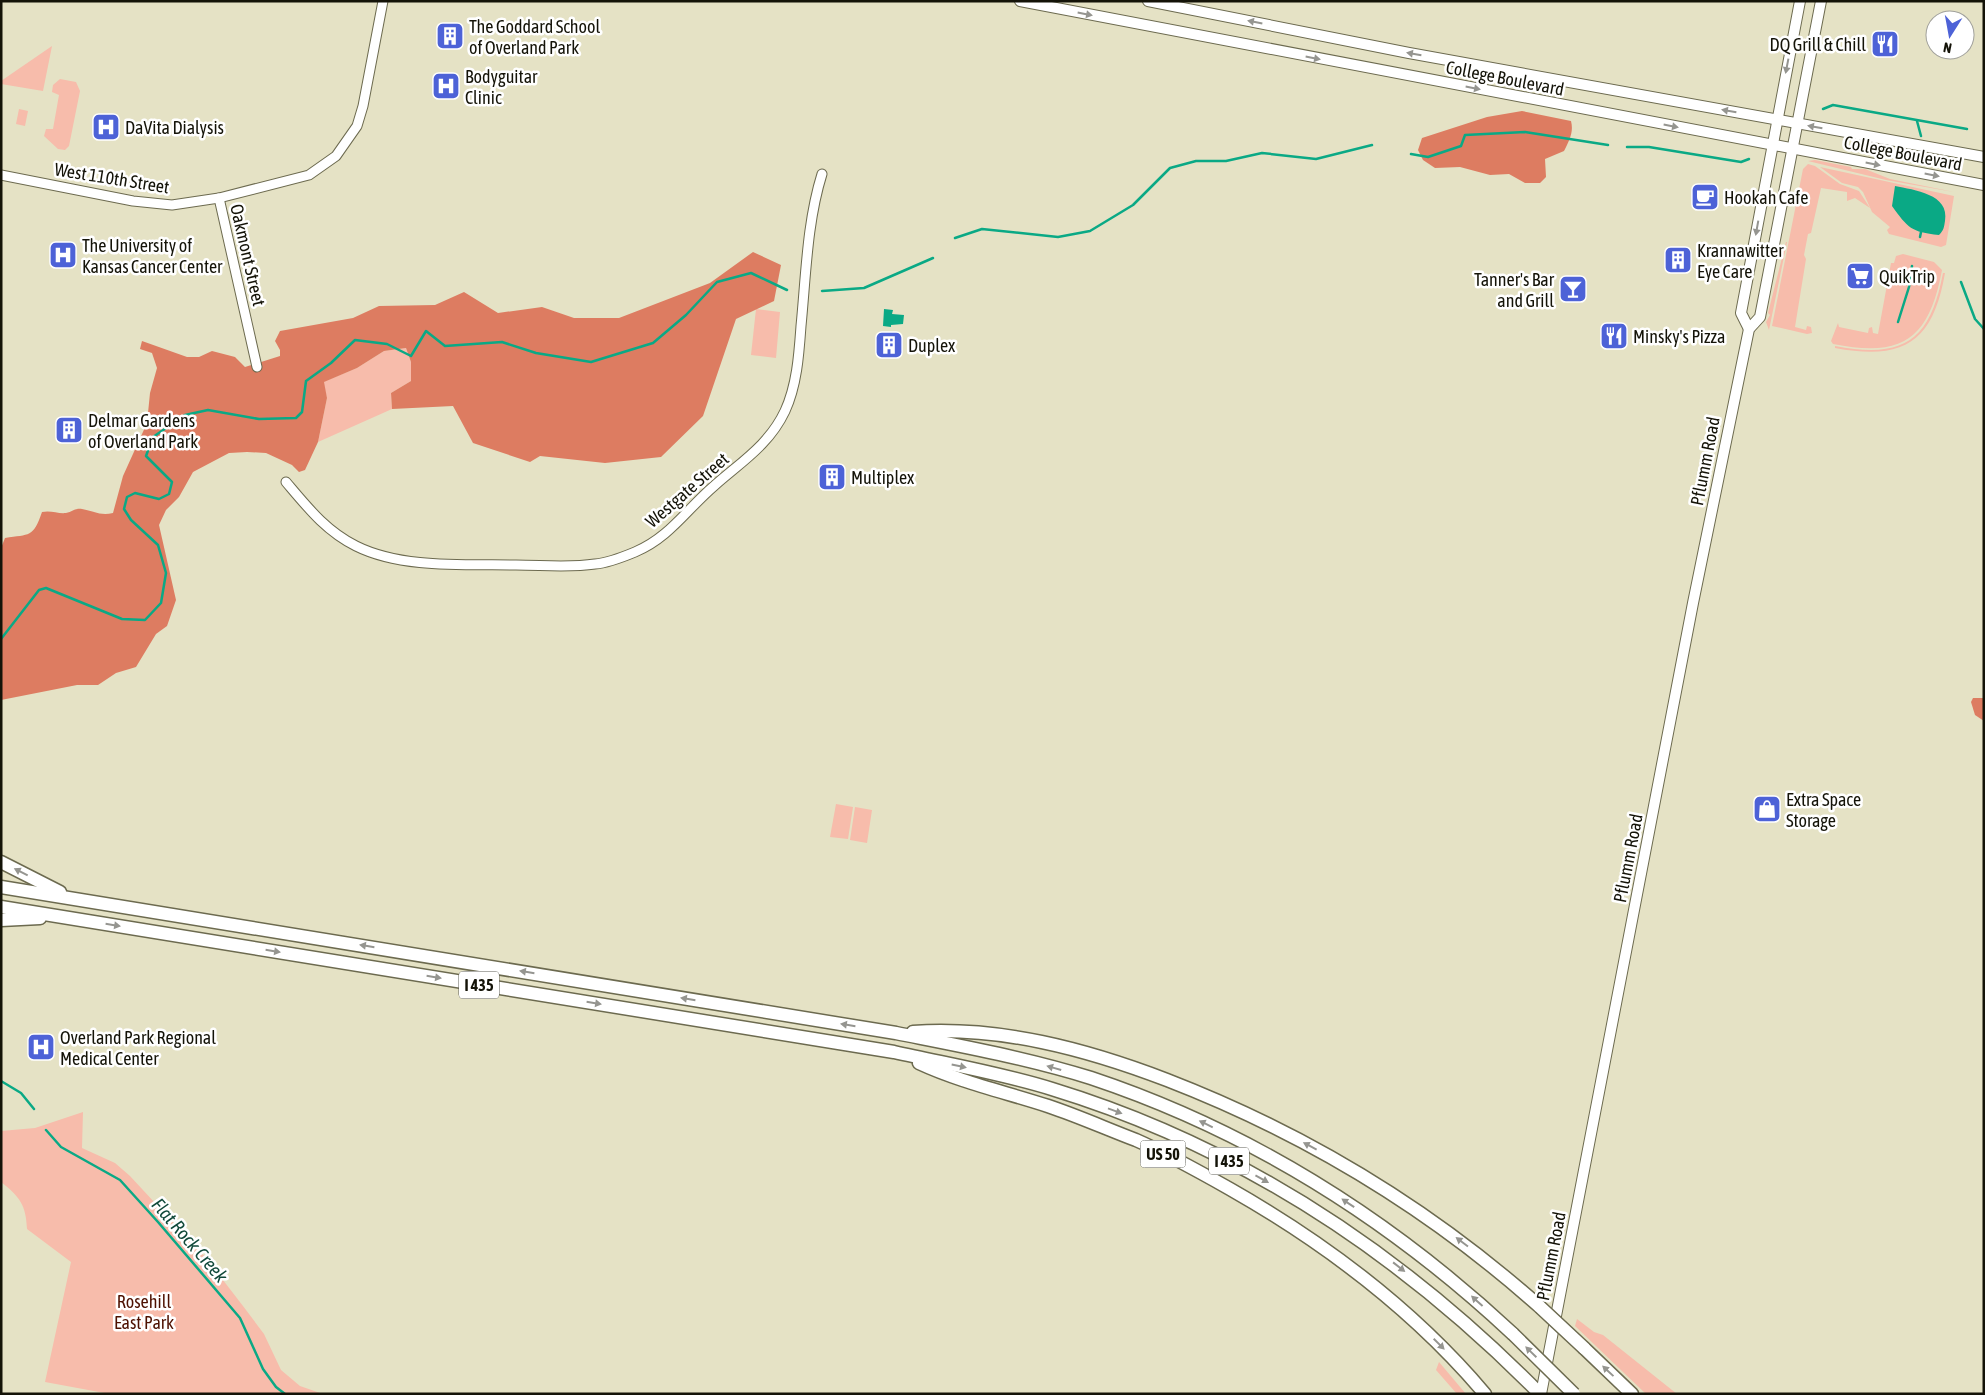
<svg xmlns="http://www.w3.org/2000/svg" width="1985" height="1395" font-family="'Asap Condensed',sans-serif">
  <style>
    .green { fill: #f7bcab }
    .forest { fill: #dd7c61 }
    .water { fill: #0aa985 }
    .lines { fill: none; stroke-linecap: round; stroke-linejoin: round }
    .stream { stroke: #0aa985; stroke-width: 2.5 }
    .tertiary-casing { stroke: #6c6a4f; stroke-width: 11 }
    .secondary-casing { stroke: #6c6a4f; stroke-width: 12 }
    .motorway-casing { stroke: #6c6a4f; stroke-width: 15 }
    .tertiary { stroke: #fff; stroke-width: 9 }
    .secondary { stroke: #fff; stroke-width: 10 }
    .motorway { stroke: #fff; stroke-width: 12 }
    .motorway-bridge-casing { stroke: #6c6a4f; stroke-width: 15; stroke-linecap: butt }
    .motorway-bridge { stroke: #fff; stroke-width: 12 }
    .oneway { fill: #959590 }
    .labels { text-anchor: middle; dominant-baseline: central; stroke-width: 5; stroke-linejoin: round; paint-order: stroke }
    .shield { fill: #fff; stroke: #5a5a52; stroke-width: 1 }
    .shield-label { font-size: 16px; font-weight: bold; fill: #141308 }
    .poi-label { font-size: 18px; fill: #141308; stroke: #fff; text-anchor: start }
    .street-label { font-size: 18px; fill: #141308; stroke: #fff }
    .park-label { font-size: 18px; fill: #4e1101; stroke: #fff }
    .water-label { font-size: 19px; font-style: italic; fill: #11493a; stroke: #fff }
  </style>
  <rect width="100%" height="100%" fill="#e5e2c5"/>
  <g class="green">
    <polygon points="52,46 43,91 1,84 1,81"/>
    <polygon points="60,79 76,82 80,91 69,146 65,150 58,149 44,136 46,129 53,129 59,95 52,92 53,85"/>
    <polygon points="19,109 28,111 25,126 16,124"/>
    <polygon points="1815,160 1851,167 1852,169 1865,169 1890,179 1954,192 1886,180 1808,161"/>
    <polygon points="1808,164 1815,166 1840,184 1859,191 1870,208 1855,198 1847,201 1847,192 1821,188 1811,233 1808,234 1804,255 1806,259 1795,327 1806,330 1807,326 1811,327 1812,333 1807,334 1772,326 1803,169"/>
    <polygon points="1820,167 1954,196 1946,245 1941,247 1889,234 1887,230 1890,227 1872,212 1863,192 1858,187 1842,183"/>
    <polygon points="1786,242 1787,242 1769,330 1766,322 1770,315 1768,313"/>
    <path d="M 1903,254 L 1934,262 L 1942,270 C 1929,339 1903,358 1833,344 L 1831,341 L 1838,323 L 1839,327 L 1868,333 L 1869,328 L 1872,327 L 1873,333 L 1878,334 L 1891,263 L 1894,263 L 1896,256 Z"/>
    <path d="M 1943,273 L 1945,273 C 1933,342 1904,361 1835,348 L 1835,346 C 1904,359 1930,341 1943,273 Z"/>
    <polygon points="756,309 780,312 776,358 751,355"/>
    <polygon points="406,348 411,362 411,381 391,393 392,409 318,442 327,398 323,382 357,368 384,351"/>
    <polygon points="836,804 853,807 848,839 830,837"/>
    <polygon points="855,807 872,810 867,843 850,840"/>
    <path d="M 83,1112 L 82,1148 L 115,1163 L 130,1176 L 206,1258 L 243,1306 L 264,1334 L 281,1370 L 300,1386 L 323,1394 L 110,1394 L 45,1382 L 71,1262 L 27,1229 C 26,1205 20,1197 1,1182 L 1,1131 L 35,1128 Z"/>
    <polygon points="1577,1319 1594,1332 1603,1335 1677,1394 1646,1394 1575,1326"/>
    <polygon points="1439,1362 1466,1394 1457,1394 1436,1370"/>
  </g>
  <g class="forest">
    <path d="M 1522,111 L 1571,121 C 1574,132 1569,141 1564,151 L 1545,159 L 1546,177 L 1540,183 L 1525,183 L 1509,174 L 1490,175 L 1460,167 L 1435,168 L 1423,160 L 1418,150 L 1422,138 L 1487,117 Z"/>
    <path d="M 753,252 L 781,265 L 774,301 L 736,319 L 703,416 L 661,457 L 605,463 L 540,456 L 530,462 L 473,443 L 453,406 L 392,409 L 391,393 L 411,381 L 411,362 L 406,348 L 384,351 L 357,368 L 324,382 L 327,398 L 318,442 L 305,470 L 299,472 L 292,465 L 266,453 L 247,452 L 229,453 L 193,472 L 179,497 L 166,510 L 159,525 L 176,600 L 167,626 L 156,634 L 136,667 L 116,673 L 98,685 L 77,685 L 1,700 L 1,548 L 5,538 C 30,534 33,538 42,512 C 51,510 58,514 66,513 C 72,512 75,508 82,509 C 94,511 100,516 113,513 L 123,476 L 147,423 L 150,393 L 157,368 L 152,353 L 140,349 L 142,341 L 187,357 L 199,357 L 212,351 L 235,357 L 245,367 L 280,356 L 280,350 L 275,341 L 280,331 L 353,318 L 379,306 L 435,305 L 464,292 L 498,313 L 542,307 L 574,318 L 619,318 L 710,283 Z"/>
    <polygon points="1973,698 1984,698 1984,721 1975,715 1971,702"/>
  </g>
  <g class="water">
    <path d="M 1895,186 C 1914,190 1950,194 1945,221 C 1944,227 1944,230 1939,235 C 1911,232 1908,228 1892,206 Z"/>
    <polygon points="884,309 893,310 892,314 904,315 903,324 891,325 891,327 883,326"/>
  </g>
  <g class="lines">
    <g class="stream">
      <polyline points="1823,109 1833,105 1967,129"/>
      <polyline points="1917,121 1921,136"/>
      <polyline points="1627,147 1649,147 1741,162 1749,159"/>
      <polyline points="1411,154 1428,157 1461,146 1465,135 1525,132 1608,145"/>
      <polyline points="1920,237 1921,232"/>
      <polyline points="955,238 982,229 1058,237 1090,231 1133,205 1170,168 1196,161 1226,161 1262,153 1316,159 1372,145"/>
      <polyline points="1961,282 1975,319 1984,329"/>
      <polyline points="822,291 864,288 933,258"/>
      <polyline points="1898,322 1909,287 1912,266"/>
      <polyline points="1,639 39,590 46,588 122,619 145,620 161,603 166,573 158,545 131,520 124,509 127,497 135,493 159,499 169,494 172,482 146,456 153,437 185,415 208,410 259,419 296,418 302,412 306,381 331,363 355,340 387,344 411,356 426,331 445,346 502,342 536,353 591,362 653,343 686,315 717,282 751,273 787,290"/>
      <polyline points="1,1081 21,1093 34,1109"/>
      <polyline points="46,1130 61,1147 120,1180 158,1222 240,1318 263,1369 276,1387 285,1394"/>
    </g>
    <defs>
      <g id="tertiary">
        <polyline points="1,175 133,201 172,205 219,198 309,175 336,156 357,126 363,106 383,1"/>
        <polyline points="219,198 257,367"/>
        <path d="M 286,482 C 308,508 326,531 356,546 C 402,569 466,564 516,565 C 542,565 569,568 595,564 C 608,563 623,557 635,552 C 669,538 687,509 714,486 C 741,462 769,445 785,411 C 797,385 799,354 801,326 C 806,275 807,222 822,174"/>
      </g>
      <g id="secondary">
        <polyline points="1020,1 1984,185"/>
        <polyline points="1148,1 1409,53 1984,157"/>
        <polyline points="1749,329 1741,313 1800,1"/>
        <polyline points="1541,1394 1693,603 1749,329 1760,317 1821,1"/>
      </g>
      <g id="motorway">
        <polyline points="1,862 60,892"/>
        <path d="M 1,887 L 896,1033 C 961,1046 1027,1058 1091,1078 C 1250,1131 1391,1220 1513,1334"/>
        <path d="M 1,907 L 894,1052 C 947,1064 1001,1073 1052,1089 C 1242,1147 1402,1254 1540,1394"/>
        <polyline points="1,920 40,918"/>
        <path d="M 913,1032 C 1000,1026 1086,1049 1167,1080 C 1304,1133 1430,1209 1540,1307"/>
        <path d="M 919,1063 C 960,1082 1005,1092 1048,1106 C 1078,1116 1107,1129 1136,1140 C 1168,1154 1200,1172 1230,1189 C 1325,1243 1414,1310 1485,1394"/>
        <polyline points="1584,1348 1632,1394"/>
      </g>
    </defs>
    <use href="#tertiary" class="tertiary-casing"/>
    <use href="#secondary" class="secondary-casing"/>
    <use href="#motorway" class="motorway-casing"/>
    <use href="#tertiary" class="tertiary"/>
    <use href="#secondary" class="secondary"/>
    <use href="#motorway" class="motorway"/>
    <defs>
      <g id="motorway-bridge">
        <polyline points="1540,1307 1584,1348"/>
        <polyline points="1513,1334 1574,1394"/>
      </g>
    </defs>
    <use href="#motorway-bridge" class="motorway-bridge-casing"/>
    <use href="#motorway-bridge" class="motorway-bridge"/>
  </g>
  <defs><path id="oneway-solid" d="M-6-.8H1V-3.2L6.5 0L1 3.2V.8H-6Z" transform="scale(1.25)"/></defs>
  <g class="oneway">
    <use href="#oneway-solid" transform="translate(1085 14) rotate(11)"/>
    <use href="#oneway-solid" transform="translate(1255 22) rotate(-169)"/>
    <use href="#oneway-solid" transform="translate(1414 54) rotate(-170)"/>
    <use href="#oneway-solid" transform="translate(1313 58) rotate(11)"/>
    <use href="#oneway-solid" transform="translate(1787 66) rotate(101)"/>
    <use href="#oneway-solid" transform="translate(1473 88) rotate(11)"/>
    <use href="#oneway-solid" transform="translate(1729 111) rotate(-170)"/>
    <use href="#oneway-solid" transform="translate(1671 126) rotate(11)"/>
    <use href="#oneway-solid" transform="translate(1815 127) rotate(-170)"/>
    <use href="#oneway-solid" transform="translate(1873 164) rotate(11)"/>
    <use href="#oneway-solid" transform="translate(1932 175) rotate(11)"/>
    <use href="#oneway-solid" transform="translate(1757 228) rotate(100)"/>
    <use href="#oneway-solid" transform="translate(21 872) rotate(-153)"/>
    <use href="#oneway-solid" transform="translate(113 925) rotate(9)"/>
    <use href="#oneway-solid" transform="translate(367 946) rotate(-171)"/>
    <use href="#oneway-solid" transform="translate(273 951) rotate(9)"/>
    <use href="#oneway-solid" transform="translate(527 972) rotate(-171)"/>
    <use href="#oneway-solid" transform="translate(434 977) rotate(9)"/>
    <use href="#oneway-solid" transform="translate(688 999) rotate(-171)"/>
    <use href="#oneway-solid" transform="translate(594 1003) rotate(9)"/>
    <use href="#oneway-solid" transform="translate(848 1025) rotate(-171)"/>
    <use href="#oneway-solid" transform="translate(959 1066) rotate(12)"/>
    <use href="#oneway-solid" transform="translate(1054 1068) rotate(-164)"/>
    <use href="#oneway-solid" transform="translate(1115 1111) rotate(20)"/>
    <use href="#oneway-solid" transform="translate(1206 1124) rotate(-154)"/>
    <use href="#oneway-solid" transform="translate(1310 1146) rotate(-152)"/>
    <use href="#oneway-solid" transform="translate(1262 1179) rotate(29)"/>
    <use href="#oneway-solid" transform="translate(1348 1203) rotate(-146)"/>
    <use href="#oneway-solid" transform="translate(1462 1242) rotate(-143)"/>
    <use href="#oneway-solid" transform="translate(1399 1267) rotate(38)"/>
    <use href="#oneway-solid" transform="translate(1477 1301) rotate(-138)"/>
    <use href="#oneway-solid" transform="translate(1439 1344) rotate(45)"/>
    <use href="#oneway-solid" transform="translate(1531 1352) rotate(-136)"/>
    <use href="#oneway-solid" transform="translate(1608 1371) rotate(-137)"/>
  </g>
  <defs>
    <symbol id="building-square" viewBox="-11 -11 22 22"><rect x="-9" y="-9" width="18" height="18" rx="4" fill="#4d62d7" stroke="#fff"/><path d="M-4-6H4V6H1V3H-1V6H-4ZM-2.5-4.3h1.7v1.8h-1.7ZM.8-4.3h1.7v1.8H.8ZM-2.5-1h1.7V.8h-1.7ZM.8-1h1.7V.8H.8Z" fill="#fff"/></symbol>
    <symbol id="restaurant-square" viewBox="-11 -11 22 22"><rect x="-9" y="-9" width="18" height="18" rx="4" fill="#4d62d7" stroke="#fff"/><path d="M-5-6h1v4h1v-4h1v4h1v-4h1v5L-1.5 .5V6h-2V.5L-5-1ZM5-6V6H3V1.5H1.5Q1.5-4 5-6Z" fill="#fff"/></symbol>
    <symbol id="hospital-square" viewBox="-11 -11 22 22"><rect x="-9" y="-9" width="18" height="18" rx="4" fill="#4d62d7" stroke="#fff"/><path d="M-5-5h3v3.5h4V-5h3V5h-3V1.5h-4V5h-3Z" fill="#fff"/></symbol>
    <symbol id="cafe-square" viewBox="-11 -11 22 22"><rect x="-9" y="-9" width="18" height="18" rx="4" fill="#4d62d7" stroke="#fff"/><path d="M-5.5-4.5H6V0H3Q3 3.5 0 3.5H-2.5Q-5.5 3.5-5.5 0ZM3-3.2v2h1.7v-2ZM-6 4.5H4V6H-6Z" fill="#fff"/></symbol>
    <symbol id="supermarket-square" viewBox="-11 -11 22 22"><rect x="-9" y="-9" width="18" height="18" rx="4" fill="#4d62d7" stroke="#fff"/><path d="M-6-5.5h2.5l.6 2H6L4.5 2H-2.5L-4.4-4H-6ZM-1.5 3.2a1.3 1.3 0 1 0 .1 0ZM3 3.2a1.3 1.3 0 1 0 .1 0Z" fill="#fff"/></symbol>
    <symbol id="bar-square" viewBox="-11 -11 22 22"><rect x="-9" y="-9" width="18" height="18" rx="4" fill="#4d62d7" stroke="#fff"/><path d="M-6-5H6L.8 .8V4.5H3.5V6h-7V4.5H-.8V.8Z" fill="#fff"/></symbol>
    <symbol id="shop-square" viewBox="-11 -11 22 22"><rect x="-9" y="-9" width="18" height="18" rx="4" fill="#4d62d7" stroke="#fff"/><path d="M-5-2.5h2.3a2.7 3.5 0 0 1 5.4 0H5L5.5 6h-11ZM-1.5-2.5h3a1.5 2.3 0 0 0-3 0Z" fill="#fff"/></symbol>
  </defs>
  <g fill-rule="evenodd">
    <use href="#building-square" x="434" y="20" width="32" height="32"/>
    <use href="#restaurant-square" x="1869" y="28" width="32" height="32"/>
    <use href="#hospital-square" x="430" y="70" width="32" height="32"/>
    <use href="#hospital-square" x="90" y="111" width="32" height="32"/>
    <use href="#cafe-square" x="1689" y="181" width="32" height="32"/>
    <use href="#hospital-square" x="47" y="239" width="32" height="32"/>
    <use href="#building-square" x="1662" y="244" width="32" height="32"/>
    <use href="#supermarket-square" x="1844" y="260" width="32" height="32"/>
    <use href="#bar-square" x="1557" y="273" width="32" height="32"/>
    <use href="#restaurant-square" x="1598" y="320" width="32" height="32"/>
    <use href="#building-square" x="873" y="329" width="32" height="32"/>
    <use href="#building-square" x="53" y="414" width="32" height="32"/>
    <use href="#building-square" x="816" y="461" width="32" height="32"/>
    <use href="#shop-square" x="1751" y="793" width="32" height="32"/>
    <use href="#hospital-square" x="25" y="1031" width="32" height="32"/>
  </g>
  <g class="labels">
    <g class="shield">
      <rect x="459" y="971.5" width="40" height="27" rx="4"/>
      <rect x="1140.5" y="1140.5" width="45" height="27" rx="4"/>
      <rect x="1209" y="1147.5" width="40" height="27" rx="4"/>
    </g>
    <g class="shield-label">
      <text x="479" y="985">I 435</text>
      <text x="1163" y="1154">US 50</text>
      <text x="1229" y="1161">I 435</text>
    </g>
    <g class="poi-label">
      <text x="469" y="26">The Goddard School<tspan x="469" dy="21">of Overland Park</tspan></text>
      <text x="1866" y="44" text-anchor="end">DQ Grill &amp; Chill</text>
      <text x="465" y="76">Bodyguitar<tspan x="465" dy="21">Clinic</tspan></text>
      <text x="125" y="127">DaVita Dialysis</text>
      <text x="1724" y="197">Hookah Cafe</text>
      <text x="82" y="245">The University of<tspan x="82" dy="21">Kansas Cancer Center</tspan></text>
      <text x="1697" y="250">Krannawitter<tspan x="1697" dy="21">Eye Care</tspan></text>
      <text x="1879" y="276">QuikTrip</text>
      <text x="1554" y="279" text-anchor="end">Tanner's Bar<tspan x="1554" dy="21">and Grill</tspan></text>
      <text x="1633" y="336">Minsky's Pizza</text>
      <text x="908" y="345">Duplex</text>
      <text x="88" y="420">Delmar Gardens<tspan x="88" dy="21">of Overland Park</tspan></text>
      <text x="851" y="477">Multiplex</text>
      <text x="1786" y="799">Extra Space<tspan x="1786" dy="21">Storage</tspan></text>
      <text x="60" y="1037">Overland Park Regional<tspan x="60" dy="21">Medical Center</tspan></text>
    </g>
    <g class="street-label">
      <text transform="translate(1505 78) rotate(11)">College Boulevard</text>
      <text transform="translate(1903 153) rotate(11)">College Boulevard</text>
      <text transform="translate(112 178) rotate(9)">West 110th Street</text>
      <text transform="translate(248 255) rotate(77)">Oakmont Street</text>
      <text transform="translate(1705 461) rotate(-79)">Pflumm Road</text>
      <text transform="translate(687 490) rotate(-41)">Westgate Street</text>
      <text transform="translate(1628 858) rotate(-79)">Pflumm Road</text>
      <text transform="translate(1551 1256) rotate(-79)">Pflumm Road</text>
    </g>
    <g class="park-label">
      <text x="144" y="1301">Rosehill<tspan x="144" dy="21">East Park</tspan></text>
    </g>
    <g class="water-label">
      <text transform="translate(190 1240) rotate(49)">Flat Rock Creek</text>
    </g>
  </g>
  <rect width="1985" height="1395" fill="none" stroke="#141308" stroke-width="5"/>
  <g transform="translate(1950 35) rotate(191)"><circle r="24" fill="#ffffff" stroke="#a1a19c"/>
  <path d="M0-4L9 19L0 12L-9 19Z" fill="#4d62d7"/>
  <text y="-8" font-size="14" font-weight="bold" text-anchor="middle" fill="#141308">N</text>
  </g>
</svg>
